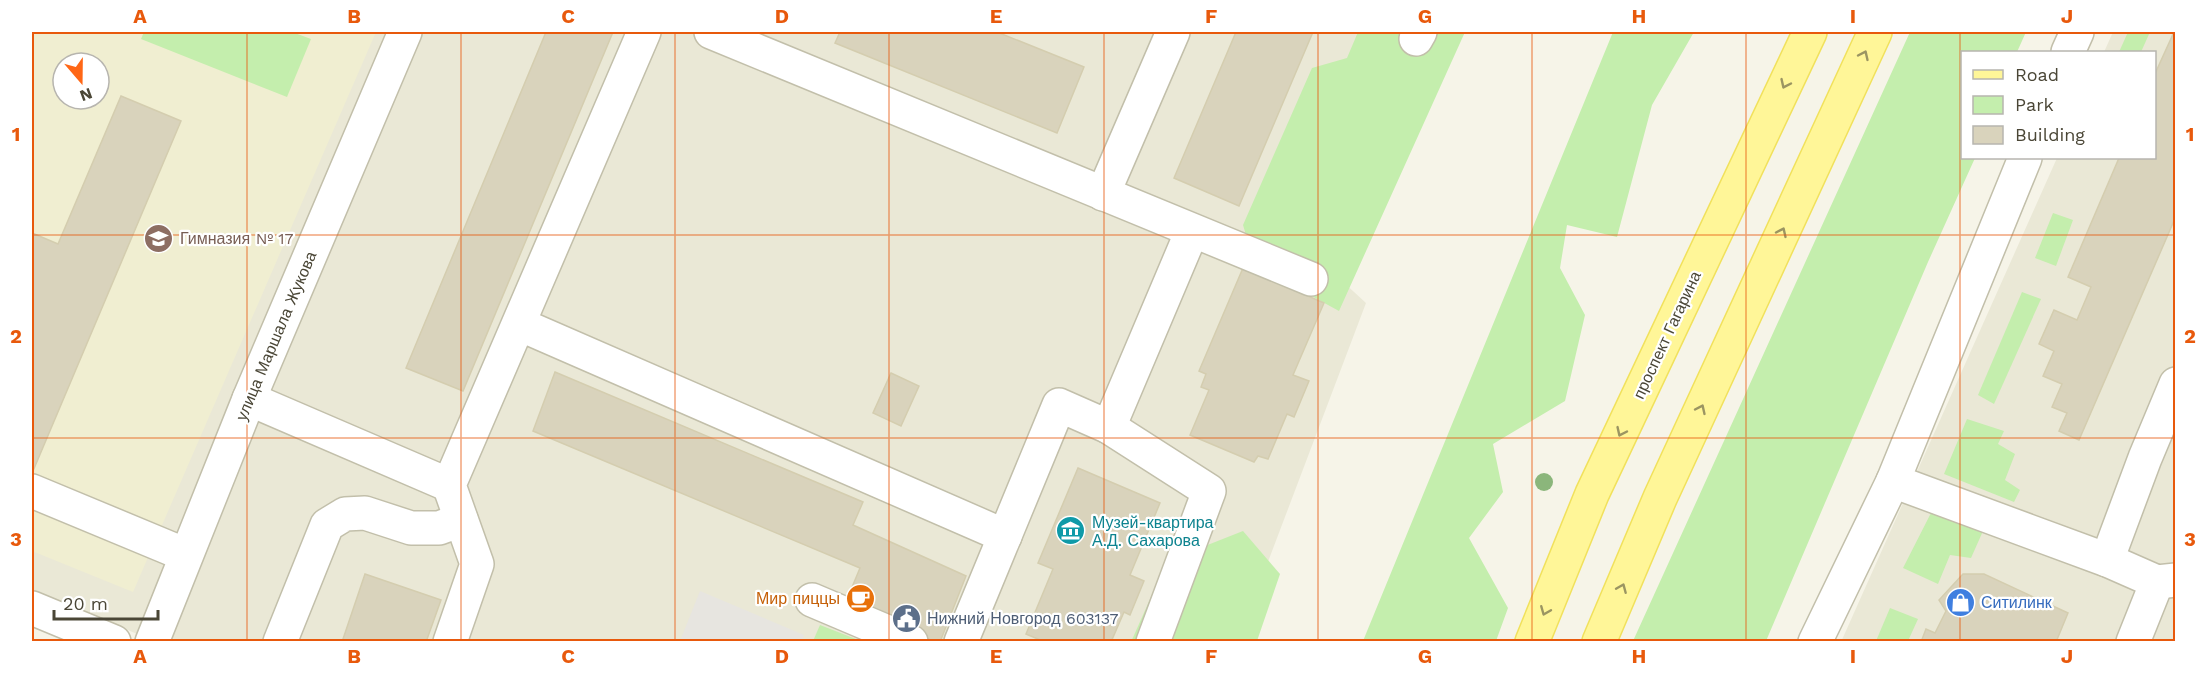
<svg xmlns="http://www.w3.org/2000/svg" width="2207" height="673" font-family="'Work Sans',sans-serif">
  <style>
    .residential { fill: #eae8d6; fill-rule: evenodd }
    .education { fill: #f0eed1; fill-rule: evenodd }
    .green { fill: #c4eead }
    .parking { fill: #e7e5e0 }
    .building { fill: #d9d3bc; stroke: #d4cdaf; stroke-width: 1.5 }
    .lines { fill: none; stroke-linecap: round; stroke-linejoin: round }
    .minor-casing { stroke: #c2bfaa; stroke-width: 36 }
    .major-casing { stroke: #f1e15c; stroke-width: 36 }
    .minor { stroke: #fff; stroke-width: 33 }
    .major { stroke: #fff698; stroke-width: 33 }
    .tree { fill: #8bb67b }
    .oneway { stroke: #9b9562 }
    .grid { fill: none; stroke: #e8590c; stroke-width: 1.5; stroke-opacity: 0.55 }
    .labels { text-anchor: middle; dominant-baseline: central; stroke-width: 4.5; stroke-linejoin: round; paint-order: stroke }
    .education-label { font-size: 16px; fill: #785e54; stroke: #fff; text-anchor: start }
    .street-label { font-size: 16px; fill: #4a4636; stroke: #fff }
    .culture-label { font-size: 16px; fill: #0d838f; stroke: #fff; text-anchor: start }
    .food-label { font-size: 16px; fill: #c56008; stroke: #fff; text-anchor: end }
    .shop-label { font-size: 16px; fill: #366cbe; stroke: #fff; text-anchor: start }
    .service-label { font-size: 16px; fill: #4e5e75; stroke: #fff; text-anchor: start }
    .neatline { fill: none; stroke: #e8590c; stroke-width: 2 }
    .grid-label { font-size: 20px; text-anchor: middle; font-weight: bold; fill: #e8590c }
  </style>
  <rect width="100%" height="100%" fill="#f6f4e8"/>
  <g class="residential">
    <path d="M 32,32 L 1389,32 L 1302,244 L 1366,303 L 1238,641 L 154,641 L 32,590 ZM 63,63 L 99,63 L 99,99 L 63,99 Z"/>
    <polygon points="2113,32 2175,32 2175,641 1841,642 2057,158 2154,158 2154,52 2104,52"/>
  </g>
  <path class="education" d="M 32,32 L 376,32 L 133,592 L 32,551 ZM 63,63 L 99,63 L 99,99 L 63,99 Z"/>
  <g class="green">
    <polygon points="144,32 292,32 311,39 287,97 141,39"/>
    <polygon points="1358,32 1465,32 1339,311 1255,265 1243,225 1312,68 1347,58"/>
    <polygon points="1613,32 1694,32 1652,105 1617,237 1567,225 1560,268 1585,315 1565,401 1493,444 1503,492 1469,538 1508,608 1496,641 1363,641"/>
    <polygon points="1910,32 2026,32 2017,52 1962,52 1962,158 1975,158 1928,262 1766,641 1633,641"/>
    <polygon points="2128,32 2150,32 2141,52 2119,52"/>
    <polygon points="2053,213 2073,220 2056,266 2035,258"/>
    <polygon points="2022,292 2041,299 1994,404 1978,395"/>
    <polygon points="1967,419 2004,431 1998,444 2015,454 2005,480 2020,490 2014,502 1944,474"/>
    <polygon points="1932,511 1983,531 1971,558 1950,555 1938,584 1903,568"/>
    <polygon points="1243,531 1280,574 1257,641 1131,642 1167,561"/>
    <polygon points="1890,608 1918,619 1908,641 1876,641"/>
    <polygon points="820,625 861,641 813,641"/>
  </g>
  <polygon class="parking" points="700,591 804,635 802,641 680,641"/>
  <g class="building">
    <polygon points="546,32 613,32 463,391 406,368"/>
    <polygon points="840,32 997,32 1084,67 1057,133 835,43"/>
    <polygon points="1236,32 1313,32 1239,206 1174,178"/>
    <polygon points="2174,32 2176,32 2176,216 2079,440 2059,431 2067,413 2052,407 2062,384 2043,376 2054,351 2039,344 2054,310 2077,320 2091,287 2068,277 2119,158 2154,158 2154,76"/>
    <polygon points="121,96 181,121 33,471 32,470 32,233 58,244"/>
    <polygon points="1243,268 1324,303 1293,375 1309,381 1294,417 1287,414 1268,459 1258,456 1254,462 1190,435 1209,390 1201,387 1206,374 1199,371"/>
    <polygon points="555,372 863,502 853,525 966,576 940,642 935,642 845,604 860,568 533,431"/>
    <polygon points="891,373 919,386 901,426 873,413"/>
    <polygon points="1078,468 1160,503 1130,575 1144,581 1130,615 1124,612 1111,642 1045,642 1026,634 1053,569 1038,563"/>
    <polygon points="365,574 441,600 426,642 342,642"/>
    <polygon points="1963,574 1984,574 2068,613 2056,642 2013,642 2009,640 2008,642 1921,642 1926,629 1935,633 1946,611 1939,600"/>
  </g>
  <g class="lines">
    <defs>
      <g id="minor">
        <polyline points="711,32 1311,279"/>
        <polyline points="1416,39 1420,32"/>
        <polyline points="2068,52 2077,32"/>
        <polyline points="1103,194 1173,32"/>
        <polyline points="519,324 1005,536"/>
        <polyline points="249,399 449,485"/>
        <polyline points="1109,427 1209,491 1153,642"/>
        <polyline points="1893,481 2107,560 2157,582 2176,580"/>
        <polyline points="32,491 186,555"/>
        <polyline points="2107,560 2145,458 2176,384"/>
        <polyline points="812,600 911,642"/>
        <polyline points="32,608 114,642"/>
        <polyline points="152,642 249,399 405,32"/>
        <polyline points="280,642 327,525 345,514 365,513 411,528 439,528 461,520"/>
        <polyline points="450,642 477,564 449,485 644,32"/>
        <polyline points="961,642 1059,405 1109,427 1192,231"/>
        <polyline points="1815,642 1893,481 2025,158"/>
        <polyline points="2133,642 2157,582"/>
      </g>
      <g id="major">
        <polyline points="1532,642 1592,494 1810,32"/>
        <polyline points="1599,642 1660,498 1875,32"/>
      </g>
    </defs>
    <use href="#minor" class="minor-casing"/>
    <use href="#major" class="major-casing"/>
    <use href="#minor" class="minor"/>
    <use href="#major" class="major"/>
  </g>
  <circle class="tree" cx="1544" cy="482" r="9"/>
  <defs><path id="oneway-chevron" d="M-2-3.5L2.5 0L-2 3.5" fill="none" stroke-width="1.6" stroke-linecap="round" stroke-linejoin="round" transform="scale(1.5)"/></defs>
  <g class="oneway">
    <use href="#oneway-chevron" transform="translate(1864 55) rotate(-65)"/>
    <use href="#oneway-chevron" transform="translate(1785 84) rotate(115)"/>
    <use href="#oneway-chevron" transform="translate(1782 232) rotate(-65)"/>
    <use href="#oneway-chevron" transform="translate(1701 409) rotate(-65)"/>
    <use href="#oneway-chevron" transform="translate(1621 432) rotate(115)"/>
    <use href="#oneway-chevron" transform="translate(1622 588) rotate(-67)"/>
    <use href="#oneway-chevron" transform="translate(1545 611) rotate(112)"/>
  </g>
  <path class="grid" d="M 247,32 L 247,642M 461,32 L 461,642M 675,32 L 675,642M 889,32 L 889,642M 1104,32 L 1104,642M 1318,32 L 1318,642M 1532,32 L 1532,642M 1746,32 L 1746,642M 1960,32 L 1960,642M 32,235 L 2176,235M 32,438 L 2176,438"/>
  <defs>
    <symbol id="school-disc" viewBox="-11 -11 22 22"><circle r="9.5" fill="#8d6e63" stroke="#fff"/><path d="M0-5L7-2L0 1L-7-2ZM-4 1L0 2.5L4 1V4Q0 6-4 4Z" fill="#fff"/></symbol>
    <symbol id="museum-disc" viewBox="-11 -11 22 22"><circle r="9.5" fill="#0f9aa8" stroke="#fff"/><path d="M0-6L6-3V-2H-6V-3ZM-5-1h2V3h-2ZM-1-1h2V3h-2ZM3-1h2V3H3ZM-6 4H6V6H-6Z" fill="#fff"/></symbol>
    <symbol id="cafe-disc" viewBox="-11 -11 22 22"><circle r="9.5" fill="#e8710a" stroke="#fff"/><path d="M-5.5-4.5H6V0H3Q3 3.5 0 3.5H-2.5Q-5.5 3.5-5.5 0ZM3-3.2v2h1.7v-2ZM-6 4.5H4V6H-6Z" fill="#fff"/></symbol>
    <symbol id="shop-disc" viewBox="-11 -11 22 22"><circle r="9.5" fill="#3f7fe0" stroke="#fff"/><path d="M-5-2.5h2.3a2.7 3.5 0 0 1 5.4 0H5L5.5 6h-11ZM-1.5-2.5h3a1.5 2.3 0 0 0-3 0Z" fill="#fff"/></symbol>
    <symbol id="civic-disc" viewBox="-11 -11 22 22"><circle r="9.5" fill="#5c6f8a" stroke="#fff"/><path d="M-.6-6.5H3V-4.5H.6V-3L4-1V1h2V6H-6V1h2V-1L-.6-3ZM-1.2 2.5V6h2.4V2.5Z" fill="#fff"/></symbol>
  </defs>
  <g fill-rule="evenodd">
    <use href="#school-disc" x="142" y="222" width="33" height="33"/>
    <use href="#museum-disc" x="1054" y="514" width="33" height="33"/>
    <use href="#cafe-disc" x="844" y="582" width="33" height="33"/>
    <use href="#shop-disc" x="1944" y="586" width="33" height="33"/>
    <use href="#civic-disc" x="890" y="602" width="33" height="33"/>
  </g>
  <g class="labels">
    <g class="education-label">
      <text x="180" y="238">Гимназия № 17</text>
    </g>
    <g class="street-label">
      <text transform="translate(1667 335) rotate(-65)">проспект Гагарина</text>
      <text transform="translate(276 336) rotate(-67)">улица Маршала Жукова</text>
    </g>
    <g class="culture-label">
      <text x="1092" y="522">Музей-квартира<tspan x="1092" dy="18">А.Д. Сахарова</tspan></text>
    </g>
    <g class="food-label">
      <text x="840" y="598">Мир пиццы</text>
    </g>
    <g class="shop-label">
      <text x="1981" y="602">Ситилинк</text>
    </g>
    <g class="service-label">
      <text x="927" y="618">Нижний Новгород 603137</text>
    </g>
  </g>
  <rect width="2207" height="673" fill="none" stroke="#ffffff" stroke-width="66"/>
  <rect x="1961" y="51" width="195" height="108" fill="#ffffff" stroke="#b7b5af" stroke-width="1.5"/>
  <rect x="1973" y="70" width="30" height="9" fill="#fff698" stroke="#b7b5af" stroke-width="1.5"/>
  <text x="2015" y="81" font-size="18" fill="#4a4636">Road</text>
  <rect x="1973" y="96" width="30" height="18" fill="#c4eead" stroke="#b7b5af" stroke-width="1.5"/>
  <text x="2015" y="111" font-size="18" fill="#4a4636">Park</text>
  <rect x="1973" y="126" width="30" height="18" fill="#d9d3bc" stroke="#b7b5af" stroke-width="1.5"/>
  <text x="2015" y="141" font-size="18" fill="#4a4636">Building</text>
  <g transform="translate(81 81) rotate(160)"><circle r="28" fill="#ffffff" stroke="#b7b5af" stroke-width="1.5"/>
  <path d="M0-4.5L10 22L0 15L-10 22Z" fill="#ff6716"/>
  <text y="-9" font-size="16" font-weight="bold" text-anchor="middle" fill="#4a4636">N</text>
  </g>
  <path d="M54 610v9h104v-9" fill="none" stroke="#4a4636" stroke-width="3"/>
  <text x="63" y="610" font-size="18" fill="#4a4636" stroke="#ffffff" stroke-width="4.5" paint-order="stroke">20 m</text>
  <rect x="33" y="33" width="2141" height="607" class="neatline"/>
  <g class="grid-label">
    <text x="140" y="23">A</text>
    <text x="354" y="23">B</text>
    <text x="568" y="23">C</text>
    <text x="782" y="23">D</text>
    <text x="996" y="23">E</text>
    <text x="1211" y="23">F</text>
    <text x="1425" y="23">G</text>
    <text x="1639" y="23">H</text>
    <text x="1853" y="23">I</text>
    <text x="2067" y="23">J</text>
    <text x="16" y="141">1</text>
    <text x="2190" y="141">1</text>
    <text x="16" y="343">2</text>
    <text x="2190" y="343">2</text>
    <text x="16" y="546">3</text>
    <text x="2190" y="546">3</text>
    <text x="140" y="663">A</text>
    <text x="354" y="663">B</text>
    <text x="568" y="663">C</text>
    <text x="782" y="663">D</text>
    <text x="996" y="663">E</text>
    <text x="1211" y="663">F</text>
    <text x="1425" y="663">G</text>
    <text x="1639" y="663">H</text>
    <text x="1853" y="663">I</text>
    <text x="2067" y="663">J</text>
  </g>
</svg>
